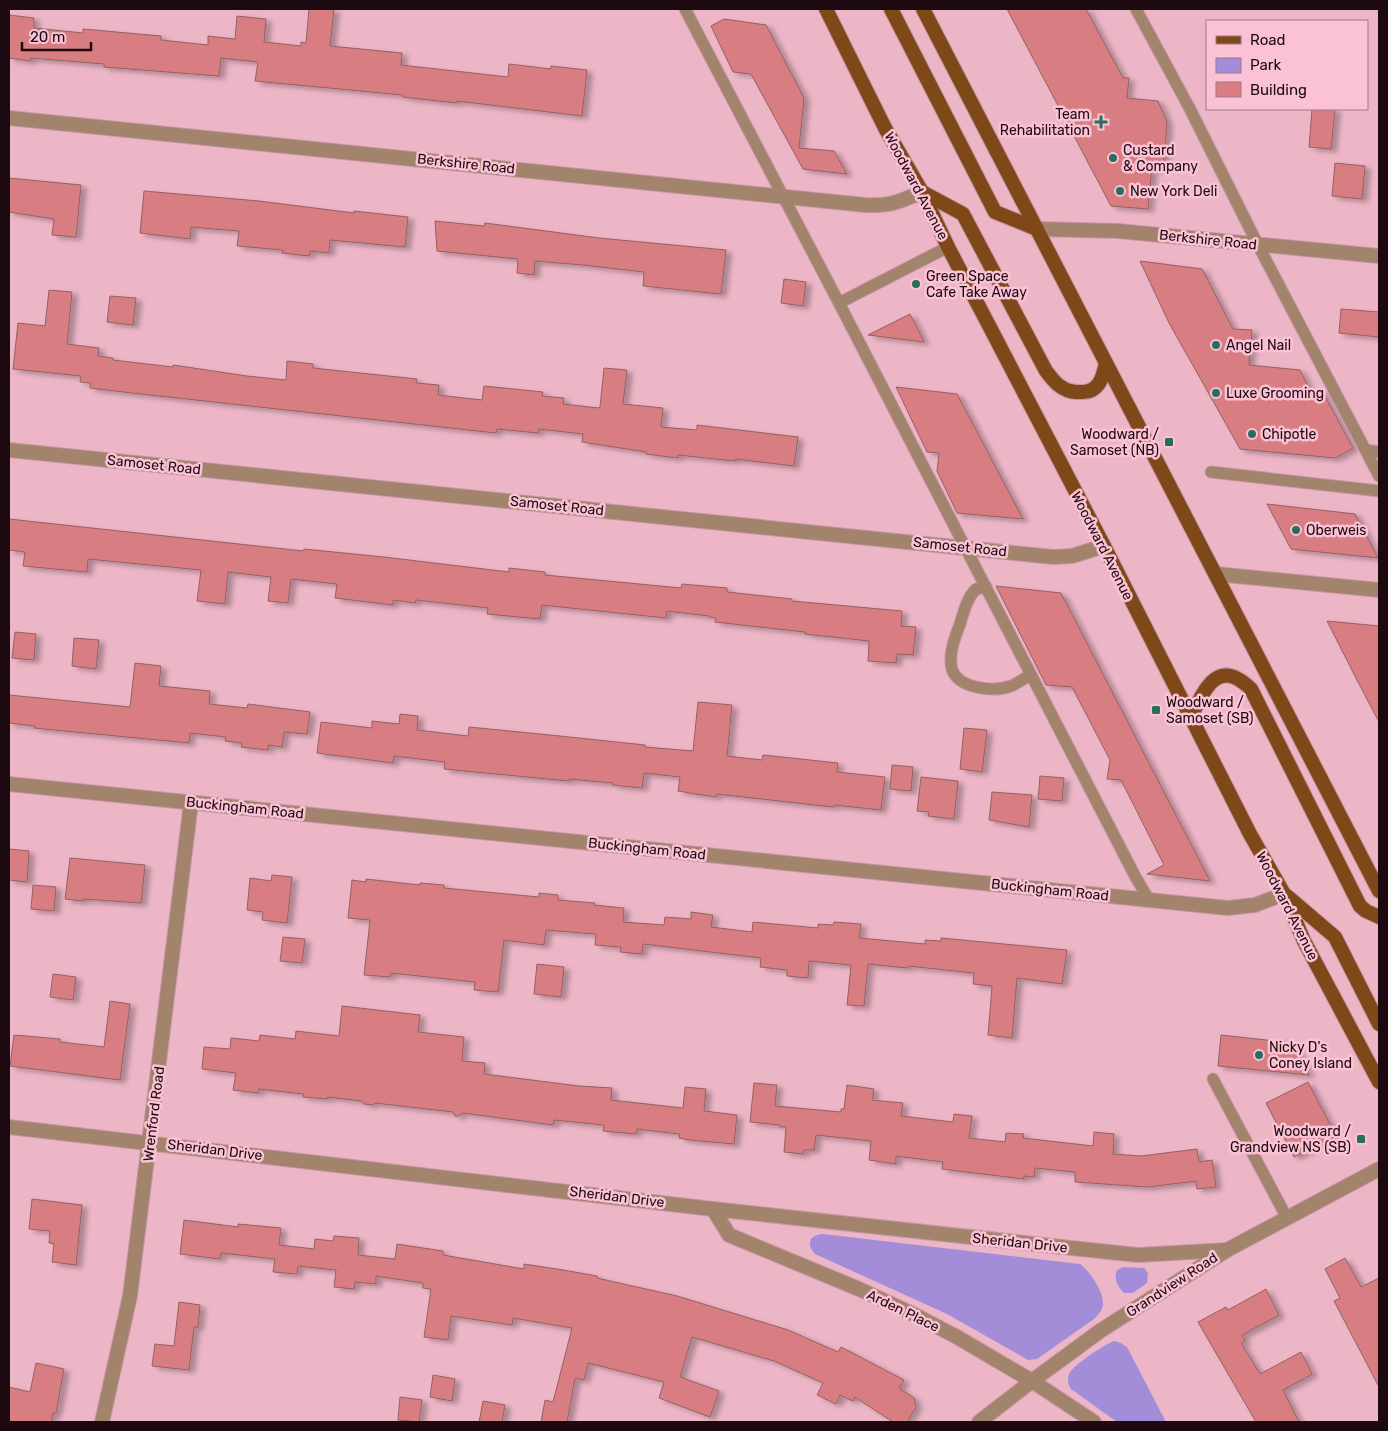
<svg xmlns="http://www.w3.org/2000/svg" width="1388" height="1431" font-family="Rubik,sans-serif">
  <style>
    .green { fill: #a48dd8 }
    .building { fill: #d87d81; stroke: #946162; filter: url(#shadow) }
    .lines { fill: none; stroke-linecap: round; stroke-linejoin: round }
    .service-casing { stroke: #c897a6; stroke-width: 13 }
    .minor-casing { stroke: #c897a6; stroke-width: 16 }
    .primary-casing { stroke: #c897a6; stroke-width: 16 }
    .service { stroke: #a2836c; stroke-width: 11 }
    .minor { stroke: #a2836c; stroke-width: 14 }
    .primary { stroke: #7f4819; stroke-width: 14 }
    .poi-dot { fill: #296d5f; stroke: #fac2d4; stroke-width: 2 }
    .labels { text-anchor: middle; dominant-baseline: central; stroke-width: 5; stroke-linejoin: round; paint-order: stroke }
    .poi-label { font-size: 14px; fill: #1d0a11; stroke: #fac2d4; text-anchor: start }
    .street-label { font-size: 14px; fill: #1d0a11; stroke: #fac2d4 }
  </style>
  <defs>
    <filter id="shadow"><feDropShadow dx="5.5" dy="3" stdDeviation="2.5" flood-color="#0004"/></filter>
  </defs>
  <rect width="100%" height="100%" fill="#edb6c7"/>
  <g class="green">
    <path d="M 823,1234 L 1080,1264 C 1090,1271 1104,1292 1103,1305 C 1102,1311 1098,1315 1094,1319 L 1037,1359 L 1028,1360 L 947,1314 L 815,1254 C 806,1244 809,1235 823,1234 Z"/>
    <path d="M 1123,1267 L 1144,1268 L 1148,1273 L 1147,1283 L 1133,1293 L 1124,1293 C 1118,1287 1113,1279 1117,1270 Z"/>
    <path d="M 1114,1341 L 1121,1343 L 1127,1347 L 1166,1422 L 1117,1422 L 1071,1389 C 1068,1384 1067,1379 1069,1374 C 1073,1365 1105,1344 1114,1341 Z"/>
  </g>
  <g class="building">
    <polygon points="309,9 334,9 330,46 402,53 401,65 508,77 509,64 551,69 551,66 587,70 582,116 457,101 457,103 403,97 403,95 255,81 258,62 221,58 219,76 104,67 104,64 31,58 31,61 9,58 9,15 34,18 34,28 83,33 83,29 161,36 161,40 208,45 208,36 235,39 237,16 266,19 264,42 301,46 301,42 306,43"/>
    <polygon points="1007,9 1086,9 1123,78 1129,78 1127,98 1158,101 1167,122 1165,150 1163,169 1152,168 1148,209 1111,206"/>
    <polygon points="724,19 766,25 804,98 799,148 834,151 847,174 803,169 751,74 733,72 711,26"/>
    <polygon points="1312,109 1335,109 1331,149 1309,147"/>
    <polygon points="1335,163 1365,166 1362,199 1332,196"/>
    <polygon points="9,178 81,185 76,237 52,235 54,219 9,212"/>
    <polygon points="144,191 259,201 354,213 354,211 408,217 405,247 330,240 329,253 310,251 309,256 282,253 283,250 237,246 239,231 191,227 190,239 140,233"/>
    <polygon points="435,221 484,226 485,223 599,238 726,250 721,294 643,286 644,272 583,265 535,261 534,275 517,273 518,259 437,251"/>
    <polygon points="1140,261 1202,269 1233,329 1252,330 1249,365 1300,370 1312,395 1321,389 1353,448 1335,458 1240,449 1169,323"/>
    <polygon points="784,279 806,282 803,306 781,303"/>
    <polygon points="49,290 72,292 67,344 99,348 98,356 113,358 113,360 173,367 173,365 247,376 286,380 287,361 313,364 313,368 417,379 416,383 439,385 438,395 482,400 484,386 543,392 542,396 564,398 563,404 599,408 600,407 604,368 627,370 623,404 663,408 661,427 697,430 697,425 798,437 794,466 735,459 735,461 678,455 678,458 646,454 646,452 582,442 583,434 539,429 538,433 497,429 496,433 132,393 90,388 91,383 80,382 81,376 13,369 18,323 45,326"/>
    <polygon points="110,296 136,298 133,325 107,322"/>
    <polygon points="1341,309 1379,312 1379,337 1339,333"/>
    <polygon points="910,314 924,342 868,335"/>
    <polygon points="896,387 957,394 1023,519 957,513 937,471 939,453 927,452"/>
    <polygon points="1267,504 1355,514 1378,558 1291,549"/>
    <polygon points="9,519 303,551 304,549 384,557 509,572 509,568 545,572 545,575 681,588 682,584 727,588 727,592 792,599 792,601 902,611 901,626 916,627 913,655 897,654 896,663 868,661 869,641 805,634 805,632 715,622 716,618 709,617 709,616 667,611 666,618 542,605 540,619 487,614 488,608 416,600 415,603 393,600 393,605 335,598 337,584 291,579 288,603 268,601 271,577 228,572 225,604 197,601 201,570 88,559 87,572 23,566 25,552 9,550"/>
    <polygon points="996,586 1061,593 1210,881 1147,874 1164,865 1121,780 1107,779 1110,760 1072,687 1046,685"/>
    <polygon points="1327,621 1379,626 1379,722 1358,682"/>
    <polygon points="15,632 36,634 34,660 12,658"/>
    <polygon points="74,638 99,640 96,669 72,666"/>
    <polygon points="135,663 161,666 159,686 210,691 209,704 247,708 248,704 310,712 307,734 284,732 282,747 268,745 268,750 241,747 242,743 225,741 226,737 190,733 189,743 34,728 35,726 9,723 9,695 130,707"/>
    <polygon points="698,702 732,705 727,756 762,760 763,755 838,763 837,772 885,777 881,810 834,805 833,807 717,794 716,797 696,794 678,791 680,777 644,773 642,788 612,785 613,783 569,779 569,781 444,769 445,762 394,756 393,763 317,753 321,722 372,728 372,721 399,724 400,714 418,716 417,730 468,736 469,727 560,736 645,745 645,747 693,751"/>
    <polygon points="964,728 987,730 982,772 960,769"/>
    <polygon points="892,765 913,767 911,791 890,789"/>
    <polygon points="1040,776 1064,778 1062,801 1038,799"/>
    <polygon points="921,777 958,781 954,819 928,816 929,812 917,811"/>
    <polygon points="992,792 1032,795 1029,827 989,820"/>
    <polygon points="9,849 29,851 27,882 9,880"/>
    <polygon points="70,858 145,865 141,903 83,899 83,901 65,899"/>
    <polygon points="272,875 292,877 287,923 262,920 263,912 247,910 250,878 271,881"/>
    <polygon points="366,879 420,885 420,883 444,885 444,888 539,897 539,893 558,895 558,900 595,903 594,905 624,908 623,922 664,925 665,917 691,919 691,912 713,915 711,927 752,932 753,922 818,928 818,924 833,925 834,922 861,924 859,938 925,944 925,940 941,941 941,938 1067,950 1062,984 1017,978 1012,1038 988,1035 992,986 973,984 974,973 908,966 907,968 868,964 864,1006 847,1005 851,965 809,961 808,978 787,976 787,970 760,967 761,958 643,944 642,954 620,952 621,947 595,945 596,934 546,930 544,945 504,940 498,992 474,990 475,982 391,973 390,977 364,975 370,920 348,918 352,880 366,882"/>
    <polygon points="33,885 56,887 54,911 31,909"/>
    <polygon points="283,937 305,939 302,963 280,961"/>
    <polygon points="537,964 564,967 561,997 534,994"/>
    <polygon points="53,974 76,977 73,1000 50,997"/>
    <polygon points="110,1001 130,1004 120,1080 10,1066 14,1035 60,1039 60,1042 104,1047"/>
    <polygon points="342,1006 420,1015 418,1032 464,1037 462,1061 485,1063 484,1074 579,1086 612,1088 611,1100 683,1108 685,1087 706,1089 704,1111 737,1115 734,1144 690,1140 679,1138 680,1134 637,1129 636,1134 603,1131 604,1125 554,1120 553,1125 463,1113 456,1117 453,1112 375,1103 373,1105 364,1104 362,1101 327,1097 327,1099 303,1097 304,1094 259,1089 258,1093 233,1090 236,1073 202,1069 204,1047 230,1049 231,1038 259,1041 260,1035 295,1039 296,1031 339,1036"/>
    <polygon points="1221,1035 1293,1043 1309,1075 1218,1066"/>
    <polygon points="1308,1082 1336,1136 1294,1157 1266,1103"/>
    <polygon points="754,1083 777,1085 775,1106 841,1112 841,1109 844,1109 847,1085 874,1089 872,1100 903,1103 901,1116 953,1122 954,1114 972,1116 969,1138 1005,1142 1006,1133 1024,1134 1023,1138 1093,1146 1094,1132 1114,1134 1113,1154 1141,1156 1197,1149 1199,1162 1212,1160 1216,1187 1197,1189 1196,1181 1148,1187 1075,1182 1075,1172 1035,1168 1034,1177 1024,1176 1024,1179 942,1169 943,1162 896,1156 896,1164 869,1160 871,1141 816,1135 814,1150 804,1150 803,1154 784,1152 786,1127 780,1127 780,1125 750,1122"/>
    <polygon points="32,1199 82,1205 76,1265 52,1262 54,1244 49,1243 50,1231 29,1229"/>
    <polygon points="184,1220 238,1227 238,1224 281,1228 279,1245 314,1249 315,1239 333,1241 334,1236 359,1238 358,1255 395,1259 397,1244 443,1251 443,1255 524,1269 524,1264 563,1270 597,1276 597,1278 677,1296 788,1330 838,1352 841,1347 904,1380 899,1388 914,1398 916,1407 907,1422 893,1422 855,1397 853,1401 840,1395 836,1404 817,1395 823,1383 774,1361 692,1337 680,1377 719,1391 710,1417 659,1398 664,1382 588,1363 584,1380 575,1378 567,1422 541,1422 545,1400 553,1402 572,1328 513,1318 512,1325 451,1316 448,1340 424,1337 431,1289 423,1288 423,1283 376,1276 376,1284 355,1282 354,1289 334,1287 336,1270 298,1266 297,1274 273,1272 275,1259 221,1253 220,1259 180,1254"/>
    <polygon points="1345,1258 1361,1287 1379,1278 1379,1387 1334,1301 1340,1298 1325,1269"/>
    <polygon points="1266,1289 1279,1315 1242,1335 1245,1341 1241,1343 1260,1374 1301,1352 1312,1374 1283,1390 1299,1422 1256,1422 1198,1322 1226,1307 1228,1310"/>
    <polygon points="179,1302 200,1305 198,1327 194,1327 189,1370 152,1366 155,1344 174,1346"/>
    <polygon points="36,1363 64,1369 56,1413 53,1413 51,1422 9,1422 9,1387 30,1392"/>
    <polygon points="433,1375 455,1379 452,1401 430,1397"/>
    <polygon points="400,1397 422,1400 419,1422 398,1420"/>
    <polygon points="483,1401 505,1405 502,1422 479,1422"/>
  </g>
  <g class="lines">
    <defs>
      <g id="service">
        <polyline points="685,9 839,303 1135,876 1149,900"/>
        <polyline points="1136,9 1190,109 1258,245 1379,476"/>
        <polyline points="839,303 948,247"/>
        <polyline points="1366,450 1379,452"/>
        <polyline points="1211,472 1379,491"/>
        <path d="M 986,587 L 976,589 C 967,598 964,611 960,624 C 955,637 948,655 952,669 C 958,689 994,692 1011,686 C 1018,683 1024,678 1031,675"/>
        <polyline points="1213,1079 1287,1218"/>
      </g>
      <g id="minor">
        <path d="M 9,118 L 865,205 C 890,206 899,202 922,192"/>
        <polyline points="1037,229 1118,231 1379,256"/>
        <polyline points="9,450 1053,557 1072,556 1104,546"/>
        <polyline points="1216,574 1379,590"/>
        <polyline points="9,784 1228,908 1255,905 1284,894"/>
        <polyline points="9,1127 713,1209 1090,1250 1138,1255 1227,1250"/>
        <polyline points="713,1209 729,1235 859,1289 913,1314 957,1337 1032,1381 1094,1422"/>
        <polyline points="102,1422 130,1296 191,803"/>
        <polyline points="979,1422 1032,1381 1100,1331 1227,1250 1379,1169"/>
      </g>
      <g id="primary">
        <polyline points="826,9 885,128 922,192 948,247 1104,546 1250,834 1284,894 1304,941 1379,1082"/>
        <polyline points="891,9 995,212 1037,229"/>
        <polyline points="923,9 1379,891"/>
        <path d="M 922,192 L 963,214 L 1046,371 C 1051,377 1056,385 1063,388 C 1069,392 1075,392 1081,392 C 1099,393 1103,377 1106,363"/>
        <path d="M 1191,717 C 1205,688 1218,657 1251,689 L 1360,906 L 1366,911 L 1379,917"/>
        <polyline points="1287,896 1335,937 1379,1024"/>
      </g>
    </defs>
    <use href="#service" class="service-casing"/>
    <use href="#minor" class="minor-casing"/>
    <use href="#primary" class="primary-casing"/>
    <use href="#service" class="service"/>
    <use href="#minor" class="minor"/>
    <use href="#primary" class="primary"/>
  </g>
  <g class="poi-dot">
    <path d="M1098.5 114.5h5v5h5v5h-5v5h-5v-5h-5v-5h5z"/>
    <circle cx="1113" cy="158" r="5"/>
    <circle cx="1120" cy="191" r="5"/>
    <circle cx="916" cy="284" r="5"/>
    <circle cx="1216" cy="345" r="5"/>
    <circle cx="1216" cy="393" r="5"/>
    <circle cx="1252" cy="434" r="5"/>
    <rect x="1164" y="437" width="10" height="10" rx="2.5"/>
    <circle cx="1296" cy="530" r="5"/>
    <rect x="1151" y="705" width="10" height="10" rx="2.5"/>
    <circle cx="1259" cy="1055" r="5"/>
    <rect x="1356" y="1134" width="10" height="10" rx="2.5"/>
  </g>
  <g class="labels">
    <g class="poi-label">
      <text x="1090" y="114" text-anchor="end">Team<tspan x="1090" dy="16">Rehabilitation</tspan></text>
      <text x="1123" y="150">Custard<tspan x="1123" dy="16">&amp; Company</tspan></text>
      <text x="1130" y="191">New York Deli</text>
      <text x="926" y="276">Green Space<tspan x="926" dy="16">Cafe Take Away</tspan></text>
      <text x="1226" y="345">Angel Nail</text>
      <text x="1226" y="393">Luxe Grooming</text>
      <text x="1159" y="434" text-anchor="end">Woodward /<tspan x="1159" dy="16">Samoset (NB)</tspan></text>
      <text x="1262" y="434">Chipotle</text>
      <text x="1306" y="530">Oberweis</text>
      <text x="1166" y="702">Woodward /<tspan x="1166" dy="16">Samoset (SB)</tspan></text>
      <text x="1269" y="1047">Nicky D's<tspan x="1269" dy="16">Coney Island</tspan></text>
      <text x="1351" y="1131" text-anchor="end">Woodward /<tspan x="1351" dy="16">Grandview NS (SB)</tspan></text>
    </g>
    <g class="street-label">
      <text transform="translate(466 164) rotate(6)">Berkshire Road</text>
      <text transform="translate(916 186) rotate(62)">Woodward Avenue</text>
      <text transform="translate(1208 240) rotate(6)">Berkshire Road</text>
      <text transform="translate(154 465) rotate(6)">Samoset Road</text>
      <text transform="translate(557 506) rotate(6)">Samoset Road</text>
      <text transform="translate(1102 546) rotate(63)">Woodward Avenue</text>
      <text transform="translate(960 547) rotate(6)">Samoset Road</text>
      <text transform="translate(245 808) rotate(6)">Buckingham Road</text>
      <text transform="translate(647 849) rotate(6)">Buckingham Road</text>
      <text transform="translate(1050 890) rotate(6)">Buckingham Road</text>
      <text transform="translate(1287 906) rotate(63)">Woodward Avenue</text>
      <text transform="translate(154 1114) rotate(-83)">Wrenford Road</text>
      <text transform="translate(215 1150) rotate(7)">Sheridan Drive</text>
      <text transform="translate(617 1197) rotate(7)">Sheridan Drive</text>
      <text transform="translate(1020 1243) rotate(6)">Sheridan Drive</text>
      <text transform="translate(1172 1285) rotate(-33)">Grandview Road</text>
      <text transform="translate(903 1311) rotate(26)">Arden Place</text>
    </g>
  </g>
  <rect width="1388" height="1431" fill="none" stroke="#1d0a11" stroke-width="20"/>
  <rect x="1206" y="20" width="162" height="90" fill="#fac2d4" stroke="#a27886"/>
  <rect x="1216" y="36" width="25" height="8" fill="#7f4819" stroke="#a27886"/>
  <text x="1250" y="45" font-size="15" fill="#1d0a11">Road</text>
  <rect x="1216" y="58" width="25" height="15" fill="#a48dd8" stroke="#a27886"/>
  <text x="1250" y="70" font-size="15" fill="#1d0a11">Park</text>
  <rect x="1216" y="82" width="25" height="15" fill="#d87d81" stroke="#a27886"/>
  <text x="1250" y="95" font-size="15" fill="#1d0a11">Building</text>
  <path d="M22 42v8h69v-8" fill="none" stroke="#1d0a11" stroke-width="2.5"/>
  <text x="30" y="42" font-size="15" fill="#1d0a11" stroke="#fac2d4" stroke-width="4" paint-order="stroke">20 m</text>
</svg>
